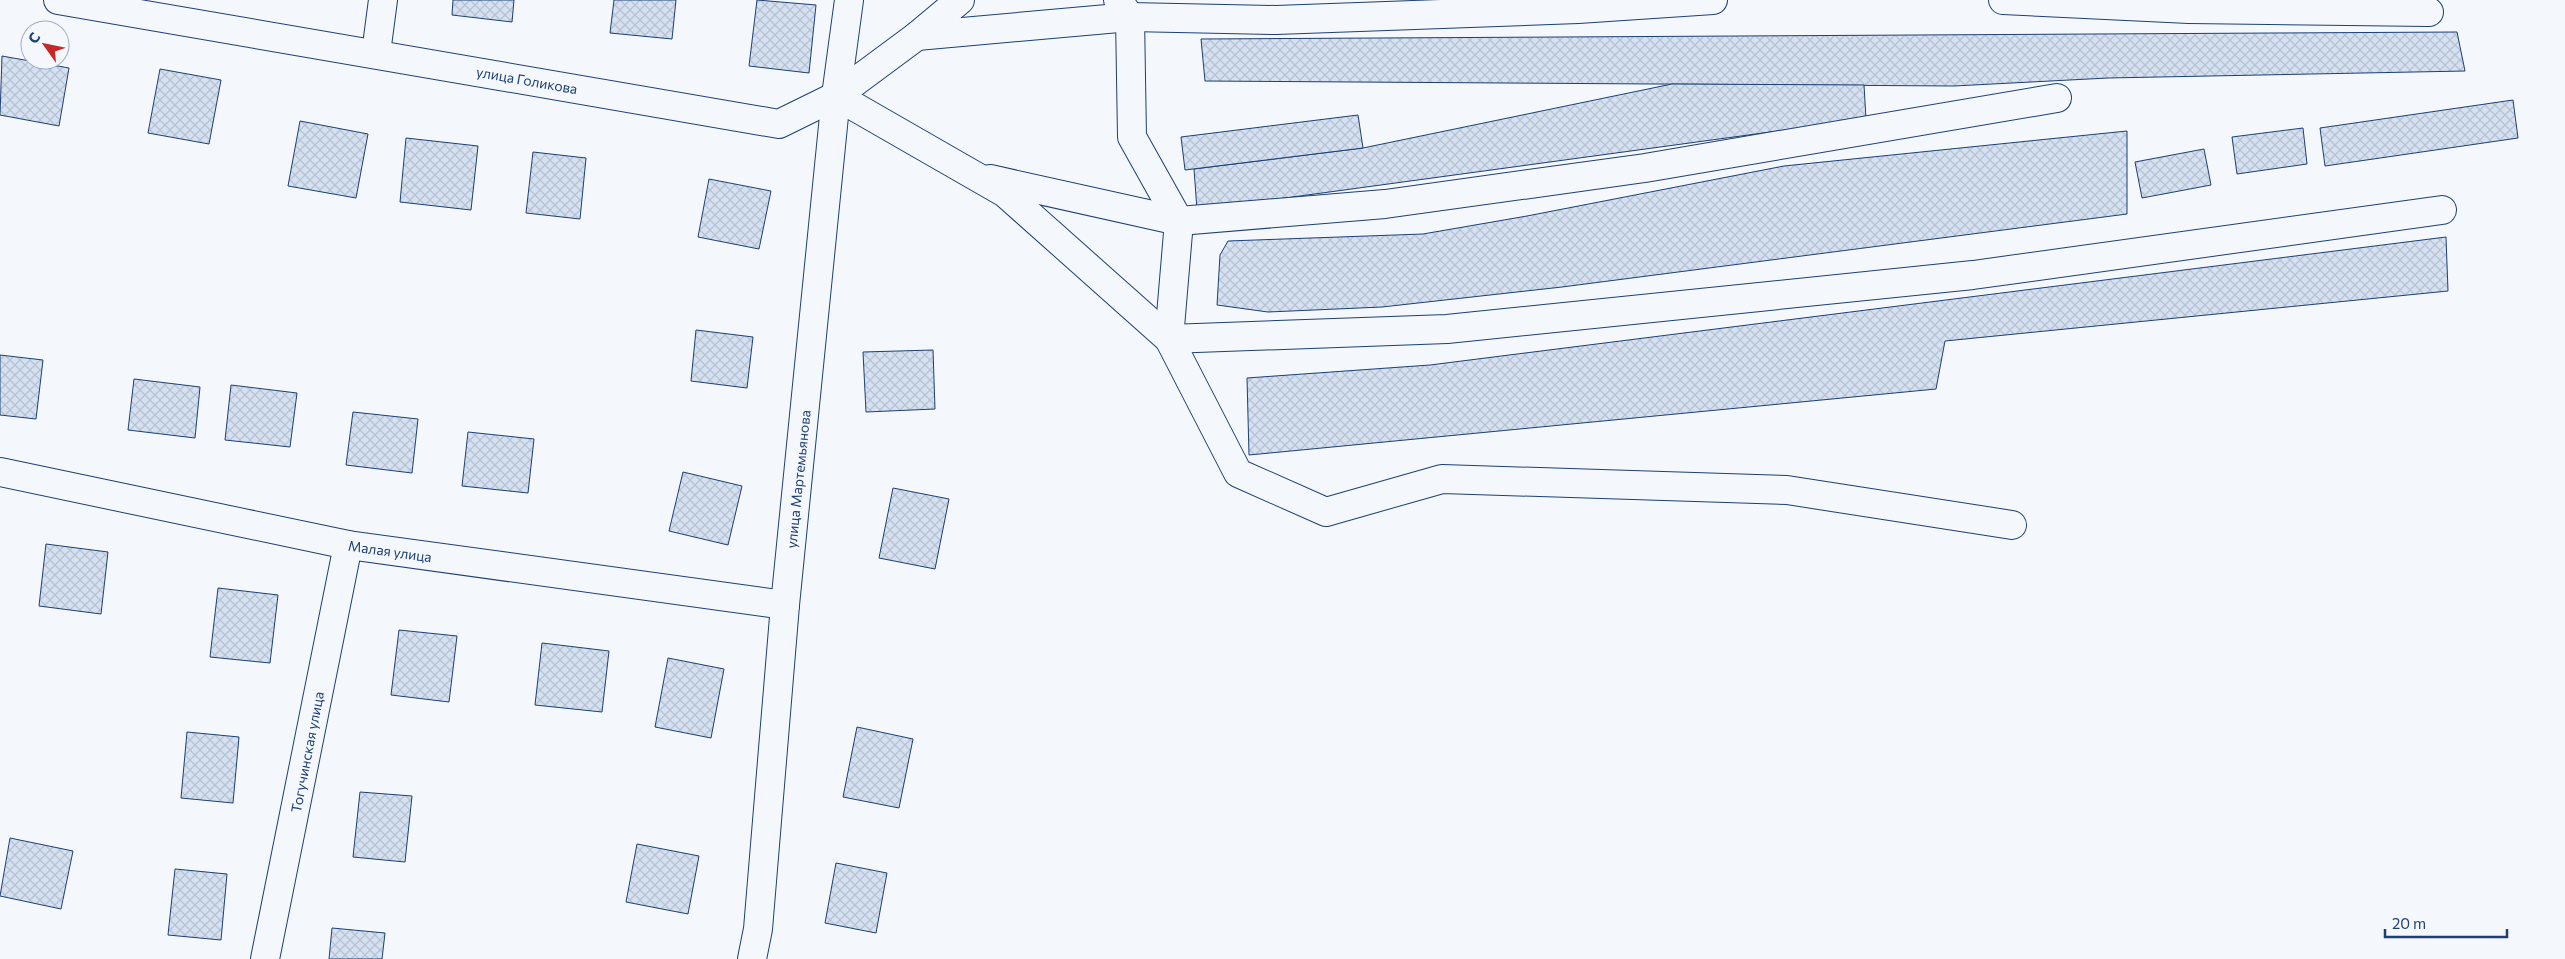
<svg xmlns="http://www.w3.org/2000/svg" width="2565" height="959" font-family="Commissioner,sans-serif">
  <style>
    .building { fill: url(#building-cross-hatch); stroke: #1d3f73 }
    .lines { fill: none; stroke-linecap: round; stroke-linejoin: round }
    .minor-casing { stroke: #1d3f73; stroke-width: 30 }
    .minor { stroke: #f4f7fb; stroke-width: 28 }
    .labels { text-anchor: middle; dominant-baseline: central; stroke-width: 4; stroke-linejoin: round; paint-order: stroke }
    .street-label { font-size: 14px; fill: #1d3f73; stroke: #f4f7fb }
  </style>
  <defs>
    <pattern id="building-cross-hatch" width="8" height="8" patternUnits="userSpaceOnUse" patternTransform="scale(1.25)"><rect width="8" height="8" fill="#d5e0f0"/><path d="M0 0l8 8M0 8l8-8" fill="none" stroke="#b6c1d1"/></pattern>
  </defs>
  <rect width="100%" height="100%" fill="#f4f7fb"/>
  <g class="building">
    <polygon points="453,0 514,0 512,22 452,15"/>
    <polygon points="614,0 676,0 672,39 610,33"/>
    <polygon points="757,0 816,5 809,73 749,66"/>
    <polygon points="2457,32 2465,71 2108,78 1954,86 1205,81 1201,39"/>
    <polygon points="2,56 69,68 59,126 0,115"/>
    <polygon points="160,69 221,80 209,144 148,133"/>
    <polygon points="1672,84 1864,85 1866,119 1197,210 1194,169 1363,148"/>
    <polygon points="2513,100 2518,138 2325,166 2320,128"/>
    <polygon points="1358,115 1363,148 1185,170 1181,137"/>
    <polygon points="300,121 368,134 356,198 288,186"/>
    <polygon points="2303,128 2307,164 2237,174 2232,137"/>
    <polygon points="2127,131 2127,214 1562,287 1382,307 1268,312 1217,305 1220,255 1228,241 1423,234 1527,216 1784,166"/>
    <polygon points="406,138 478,146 471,210 400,202"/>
    <polygon points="2204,149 2211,185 2142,198 2135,162"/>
    <polygon points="533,152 586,158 580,219 526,213"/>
    <polygon points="709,179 771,191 759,249 698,237"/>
    <polygon points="2446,237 2448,291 1945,341 1936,389 1249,455 1247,378 1430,365"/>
    <polygon points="696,330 753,337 747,388 691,381"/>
    <polygon points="933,350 935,409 866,412 863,352"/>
    <polygon points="0,355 43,360 36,419 0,415"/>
    <polygon points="134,379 200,387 195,438 128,430"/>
    <polygon points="231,385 297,393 290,447 225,440"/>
    <polygon points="353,412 418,419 412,473 346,465"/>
    <polygon points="468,432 534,439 528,493 462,486"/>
    <polygon points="683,472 742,486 728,545 669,531"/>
    <polygon points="893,488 949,499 935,569 879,558"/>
    <polygon points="46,544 108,552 101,614 39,606"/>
    <polygon points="218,588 278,595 270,663 210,657"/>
    <polygon points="399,630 457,636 449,702 391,695"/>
    <polygon points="542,643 609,651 602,712 535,705"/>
    <polygon points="668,658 724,669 711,738 655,727"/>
    <polygon points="857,727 913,739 899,808 843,797"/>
    <polygon points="187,732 239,737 233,803 181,798"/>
    <polygon points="360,792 412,796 405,862 353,857"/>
    <polygon points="10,838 73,851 61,909 0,896"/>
    <polygon points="637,844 699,856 688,914 626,902"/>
    <polygon points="836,863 887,873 876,933 825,923"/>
    <polygon points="175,869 227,874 221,940 168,935"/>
    <polygon points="332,928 385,933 382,959 329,959"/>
  </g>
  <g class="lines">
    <defs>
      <g id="minor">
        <polyline points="58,0 779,124 836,96 917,36 960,0"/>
        <polyline points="1118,0 1130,17 1132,137 1179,221 1169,339 1238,473 1326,512 1442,479 1787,490 2012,525"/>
        <polyline points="2003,0 2189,9 2429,12"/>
        <polyline points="917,36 1130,17 1276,20 1578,9 1713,0"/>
        <polyline points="376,53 383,0"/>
        <polyline points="836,96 1005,193 1169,339 1447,329 1973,275 2442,210"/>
        <polyline points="990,179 1179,221 1385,204 1645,168 2057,98"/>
        <polyline points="0,472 348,545 785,605"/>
        <polyline points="265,959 348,545"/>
        <polyline points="752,959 758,929 785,605 836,96 849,0"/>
      </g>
    </defs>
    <use href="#minor" class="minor-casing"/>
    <use href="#minor" class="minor"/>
  </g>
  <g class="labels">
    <g class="street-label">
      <text transform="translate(527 80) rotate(10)">улица Голикова</text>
      <text transform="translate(798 479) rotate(-84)">улица Мартемьянова</text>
      <text transform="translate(390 551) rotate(8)">Малая улица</text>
      <text transform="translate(307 752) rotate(-79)">Тогучинская улица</text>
    </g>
  </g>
  <g transform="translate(45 45) rotate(303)"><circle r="24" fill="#f4f7fb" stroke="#9eadc5"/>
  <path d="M0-4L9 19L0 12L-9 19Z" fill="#c62828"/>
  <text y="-8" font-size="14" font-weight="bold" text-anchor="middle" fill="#1d3f73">С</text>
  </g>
  <path d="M2385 929v8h122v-8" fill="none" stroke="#1d3f73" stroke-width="2.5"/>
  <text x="2392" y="929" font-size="15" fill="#1d3f73" stroke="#f4f7fb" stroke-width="4" paint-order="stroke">20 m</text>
</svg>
